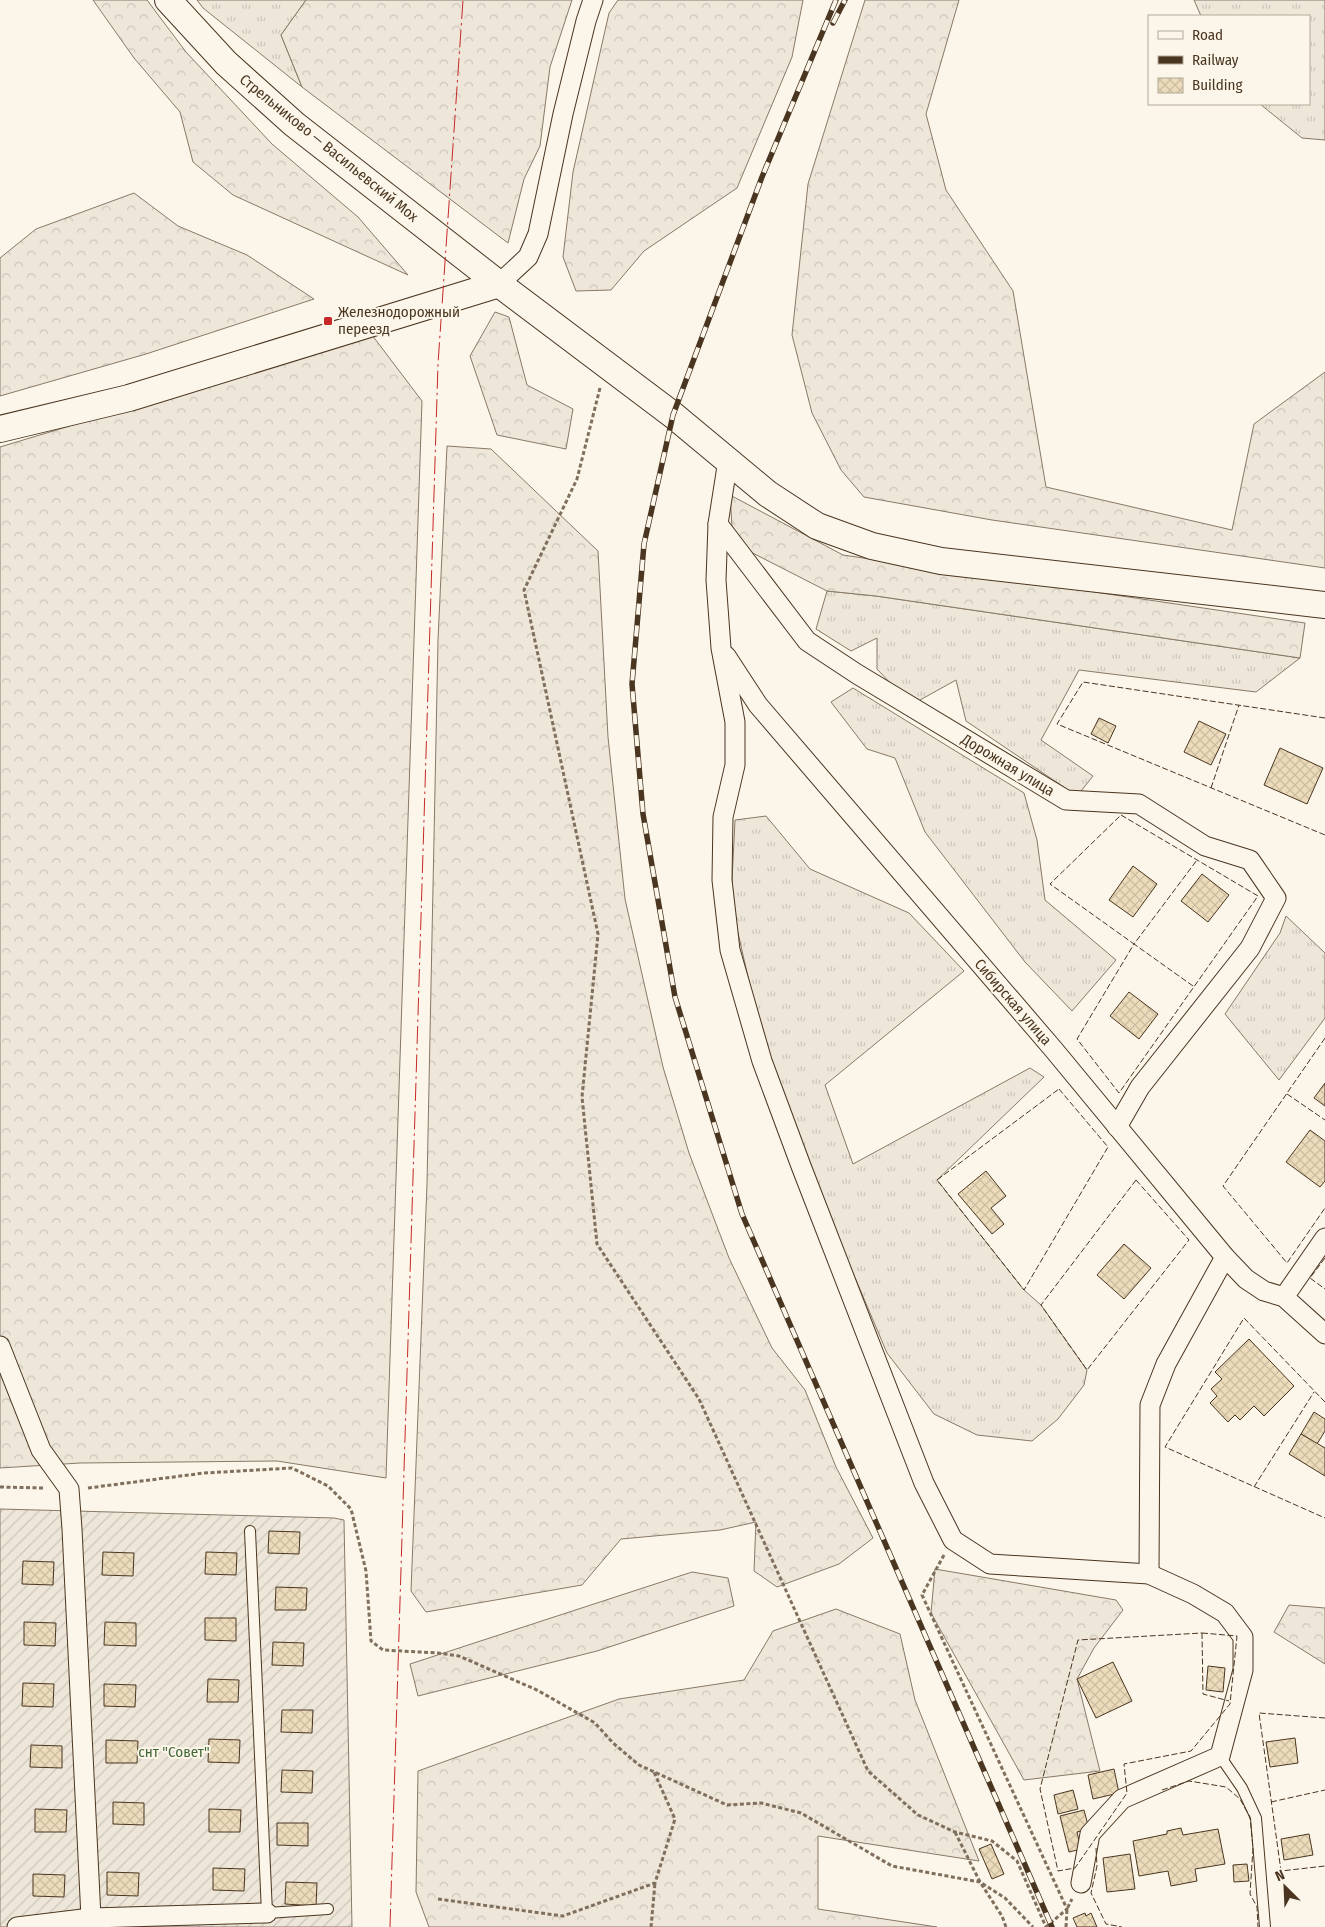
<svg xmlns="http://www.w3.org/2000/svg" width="1325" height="1927" font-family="'Fira Sans Condensed',sans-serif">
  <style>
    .grass { fill: url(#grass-tufts); stroke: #887966 }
    .forest { fill: url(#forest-crowns); stroke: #887966 }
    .garden { fill: url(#garden-furrows); stroke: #887966 }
    .building { fill: url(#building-cross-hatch); stroke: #4a3520 }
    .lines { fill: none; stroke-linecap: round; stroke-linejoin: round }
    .lane-casing { stroke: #4a3520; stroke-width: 12 }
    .street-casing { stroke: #4a3520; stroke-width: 21 }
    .secondary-casing { stroke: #4a3520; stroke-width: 28 }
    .path { stroke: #7f6f5c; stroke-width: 3; stroke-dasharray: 4 2.5; stroke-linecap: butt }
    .lane { stroke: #fbf6e9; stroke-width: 10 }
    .street { stroke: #fbf6e9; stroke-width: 19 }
    .secondary { stroke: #fbf6e9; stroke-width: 26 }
    .rail-casing { stroke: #4a3520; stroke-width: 5.5 }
    .rail { stroke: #fbf6e9; stroke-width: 4; stroke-dasharray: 11; stroke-linecap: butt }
    .fence { stroke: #4a3520; stroke-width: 1; stroke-dasharray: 6 2.5; stroke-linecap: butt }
    .power { stroke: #c62828; stroke-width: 1; stroke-dasharray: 18 4 2.5 4; stroke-linecap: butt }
    .poi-dot { fill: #c62828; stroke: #fbf6e9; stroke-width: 2 }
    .labels { text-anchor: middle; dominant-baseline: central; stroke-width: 4; stroke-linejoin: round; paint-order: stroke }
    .street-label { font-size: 15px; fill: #4a3520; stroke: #fbf6e9 }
    .poi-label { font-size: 15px; fill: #4a3520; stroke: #fbf6e9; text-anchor: start }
    .park-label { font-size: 15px; fill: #436837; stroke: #fbf6e9 }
  </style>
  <defs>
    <pattern id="grass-tufts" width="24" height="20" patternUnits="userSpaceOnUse" patternTransform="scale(1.25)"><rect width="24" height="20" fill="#ede6d9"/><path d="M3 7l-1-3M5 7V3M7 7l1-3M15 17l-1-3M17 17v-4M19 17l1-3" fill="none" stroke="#cdc6ba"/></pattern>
    <pattern id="forest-crowns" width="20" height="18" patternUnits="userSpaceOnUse" patternTransform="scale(1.25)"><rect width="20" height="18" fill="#ede6d9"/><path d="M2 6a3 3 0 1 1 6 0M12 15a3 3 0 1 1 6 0" fill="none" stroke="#cdc6ba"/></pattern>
    <pattern id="garden-furrows" width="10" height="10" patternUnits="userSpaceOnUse" patternTransform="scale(1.25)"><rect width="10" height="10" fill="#ede6d9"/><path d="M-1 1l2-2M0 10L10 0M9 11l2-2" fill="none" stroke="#cdc6ba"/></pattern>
    <pattern id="building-cross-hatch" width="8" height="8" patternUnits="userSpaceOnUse" patternTransform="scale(1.25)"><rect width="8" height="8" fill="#ecdcbc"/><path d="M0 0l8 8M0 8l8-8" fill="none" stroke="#ccbda1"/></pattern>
  </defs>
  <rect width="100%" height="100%" fill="#fbf6e9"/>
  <g class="grass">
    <polygon points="197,0 306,0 281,35 302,87 203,8"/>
    <polygon points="1194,0 1325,0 1325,140 1302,138 1260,104 1309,104 1309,16 1201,16"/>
    <polygon points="827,591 876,596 1300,658 1256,692 1079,670 1041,740 1093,776 1077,796 966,721 956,680 911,705 877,669 877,638 851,651 816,629"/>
    <polygon points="853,688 1024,793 1037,840 1045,900 1116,960 1072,1011 1025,962 925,832 895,758 867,749 831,702"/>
    <polygon points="766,816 810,869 909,913 964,971 825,1085 853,1164 1030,1068 1044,1077 937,1180 1024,1290 1041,1305 1087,1370 1084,1385 1058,1419 1032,1441 977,1435 934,1414 887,1353 839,1240 760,1030 731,902 735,820"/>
    <polygon points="1286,916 1325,953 1325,1018 1279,1080 1225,1014 1280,933"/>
  </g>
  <g class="forest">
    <polygon points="93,0 147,0 186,52 272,144 358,217 408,275 233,195 193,162 180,112 134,58"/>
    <polygon points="306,0 572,0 550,67 540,146 524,179 508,243 302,87 281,35"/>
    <polygon points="618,0 803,0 792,57 737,188 644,251 611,290 576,291 563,257 573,172 609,13"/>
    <polygon points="865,0 959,0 926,114 946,190 1013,291 1046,487 1232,530 1254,424 1325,372 1325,568 992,520 864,497 841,470 812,413 792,335 808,184"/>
    <polygon points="134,193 178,226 247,255 314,299 146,354 0,396 0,258 36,229"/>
    <polygon points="495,312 509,317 527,385 573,409 566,449 497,435 470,356"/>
    <polygon points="372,335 422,401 386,1478 277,1461 80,1463 0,1468 0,447"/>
    <polygon points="447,446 491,449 598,551 608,737 625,899 663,1067 689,1153 729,1258 772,1348 805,1390 836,1467 873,1538 839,1564 777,1587 754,1571 756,1522 720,1530 621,1539 582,1585 426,1612 411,1591 427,1184 438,640"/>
    <polygon points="730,495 843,555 1305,623 1300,658 876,596 827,591 733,543"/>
    <polygon points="935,1569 1116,1600 1123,1610 1094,1648 1077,1679 1100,1771 1024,1780 931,1613"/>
    <polygon points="692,1572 728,1578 734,1606 597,1651 418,1696 410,1664"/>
    <polygon points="1289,1605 1325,1608 1325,1664 1274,1632"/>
    <polygon points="836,1609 900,1634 915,1700 979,1861 818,1836 818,1909 937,1927 429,1927 416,1892 418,1771 619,1699 744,1680 773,1631"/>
  </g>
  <polygon class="garden" points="0,1509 334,1518 344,1520 352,1927 0,1927"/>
  <g class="building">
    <polygon points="1099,718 1116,726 1108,743 1091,734"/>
    <polygon points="1199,721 1226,734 1211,765 1184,752"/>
    <polygon points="1280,748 1323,768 1307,804 1264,785"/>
    <polygon points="1133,866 1157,884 1133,917 1109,900"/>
    <polygon points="1202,874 1229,895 1208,922 1181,901"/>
    <polygon points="1129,992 1158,1014 1139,1039 1110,1016"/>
    <polygon points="1325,1083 1325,1106 1314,1098"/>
    <polygon points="1310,1130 1325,1141 1325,1181 1320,1187 1286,1162"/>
    <polygon points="986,1171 1006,1196 991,1208 1004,1224 992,1234 958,1194"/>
    <polygon points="1124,1244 1151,1268 1124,1299 1097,1275"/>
    <polygon points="1249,1339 1294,1386 1264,1416 1254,1406 1240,1420 1235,1415 1228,1422 1210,1403 1217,1396 1211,1389 1222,1379 1215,1372"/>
    <polygon points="1314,1412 1325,1419 1325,1431 1317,1444 1301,1434"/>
    <polygon points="1301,1434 1325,1448 1325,1476 1289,1454"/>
    <polygon points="269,1531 300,1532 299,1554 268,1553"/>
    <polygon points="103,1552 134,1553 133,1576 102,1575"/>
    <polygon points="206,1552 237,1553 236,1575 205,1574"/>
    <polygon points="23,1561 54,1562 53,1585 22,1584"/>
    <polygon points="276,1587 307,1588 306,1610 275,1610"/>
    <polygon points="205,1618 236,1618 236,1641 205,1640"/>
    <polygon points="24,1622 56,1623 55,1646 24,1645"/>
    <polygon points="105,1622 136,1623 136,1646 104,1645"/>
    <polygon points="273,1642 304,1643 303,1666 272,1665"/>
    <polygon points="1113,1662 1132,1701 1096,1718 1077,1679"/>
    <polygon points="1208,1666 1225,1668 1223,1692 1206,1690"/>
    <polygon points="208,1679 239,1680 238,1702 207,1702"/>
    <polygon points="23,1683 54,1684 53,1707 22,1706"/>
    <polygon points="104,1684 136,1685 135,1707 104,1706"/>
    <polygon points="282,1710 313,1710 312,1733 281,1732"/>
    <polygon points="1295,1738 1298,1763 1270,1767 1266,1742"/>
    <polygon points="209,1739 240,1740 239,1763 208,1762"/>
    <polygon points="106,1740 138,1741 137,1763 106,1763"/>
    <polygon points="31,1745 62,1746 62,1768 30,1767"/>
    <polygon points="1114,1769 1119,1793 1093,1799 1088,1775"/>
    <polygon points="282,1770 313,1771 312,1793 281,1792"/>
    <polygon points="1073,1790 1078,1809 1058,1814 1054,1795"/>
    <polygon points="113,1802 144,1803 144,1825 113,1824"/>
    <polygon points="35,1809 67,1810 66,1832 35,1832"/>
    <polygon points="209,1809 241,1810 240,1832 209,1832"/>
    <polygon points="1084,1810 1089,1829 1077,1832 1081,1849 1069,1852 1060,1816"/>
    <polygon points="277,1823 308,1823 308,1846 277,1845"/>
    <polygon points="1181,1828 1183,1835 1218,1829 1225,1864 1195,1869 1197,1881 1171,1886 1168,1871 1139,1876 1133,1841 1167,1834 1167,1831"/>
    <polygon points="1309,1834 1313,1855 1284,1860 1281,1839"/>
    <polygon points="991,1844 1004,1874 992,1879 979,1849"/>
    <polygon points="1130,1854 1135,1889 1107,1892 1103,1858"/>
    <polygon points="1247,1864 1249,1881 1234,1882 1233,1865"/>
    <polygon points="213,1868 245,1869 244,1891 213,1890"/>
    <polygon points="107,1872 139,1873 138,1896 107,1895"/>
    <polygon points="33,1874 65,1875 64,1897 33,1896"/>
    <polygon points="286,1882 317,1883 316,1906 285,1904"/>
    <polygon points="1085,1913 1086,1916 1091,1913 1097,1927 1077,1927 1073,1918"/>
  </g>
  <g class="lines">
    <defs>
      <g id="lane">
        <polyline points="250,1531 267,1913 328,1909"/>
        <polyline points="1220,1756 1242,1788 1256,1818 1265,1927"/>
      </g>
      <g id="street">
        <polyline points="499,284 528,257 538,234 563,114 586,21 593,0"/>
        <polyline points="728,460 718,524 716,580 721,648 735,722 735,765 723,817 722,880 730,950 762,1061 801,1166 924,1483 953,1540 990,1564 1149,1574 1193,1594 1225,1613 1243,1637 1243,1670 1220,1756 1122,1799 1090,1834 1081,1883"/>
        <polyline points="718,524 807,641 857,674 1066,800 1139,804 1205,846 1250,860 1276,898 1250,948 1140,1087 1117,1127"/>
        <polyline points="726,656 758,705 1054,1050 1225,1257 1246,1279 1264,1291 1284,1297 1325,1334"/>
        <polyline points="1284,1297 1325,1238"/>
        <polyline points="0,1346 41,1450 69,1489 72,1529 91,1918"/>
        <polyline points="1149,1574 1150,1405 1166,1364 1225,1257"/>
        <polyline points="17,1927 91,1918 267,1913"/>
      </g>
      <g id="secondary">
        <polyline points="168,0 226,63 294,124 499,284 673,415 768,494 817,526 872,546 941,561 1325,605"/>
        <polyline points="0,429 129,398 499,284"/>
      </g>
    </defs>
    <use href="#lane" class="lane-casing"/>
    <use href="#street" class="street-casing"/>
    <use href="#secondary" class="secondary-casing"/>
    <g class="path">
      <polyline points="600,388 577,479 524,590 598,934 582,1097 597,1244 699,1399 868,1771 918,1815 955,1832 992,1841 1017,1861 1046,1927"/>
      <polyline points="0,1487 44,1488"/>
      <polyline points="88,1488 204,1473 292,1468 328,1486 351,1509 366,1571 371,1641 383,1650 438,1653 459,1656 537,1690 595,1723 613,1743 639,1765 727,1805 761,1803 801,1813 892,1866 980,1882 1005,1898 1033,1927"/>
      <polyline points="944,1555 922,1595 1067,1909 1046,1927"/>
      <polyline points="955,1832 980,1882 1002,1916 1006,1927"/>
      <polyline points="438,1899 563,1916 655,1883 675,1819 654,1772"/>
      <polyline points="651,1927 655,1883"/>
      <polyline points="1066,1927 1067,1909 1072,1899"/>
    </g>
    <use href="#lane" class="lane"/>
    <use href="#street" class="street"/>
    <use href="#secondary" class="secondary"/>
    <defs>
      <g id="rail">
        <polyline points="836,0 762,177 673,415 644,544 632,684 643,814 675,997 742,1214 1052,1927"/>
        <polyline points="833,23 845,0"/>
      </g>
    </defs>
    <use href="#rail" class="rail-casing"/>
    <use href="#rail" class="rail"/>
    <g class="fence">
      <polyline points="1325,718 1083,682 1057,724 1325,835"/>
      <polyline points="1211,788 1239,705"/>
      <polygon points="1121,815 1258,896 1119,1093 1077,1039 1134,944 1050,884"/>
      <polyline points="1193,986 1134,944 1197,860"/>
      <polyline points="1325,1038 1223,1186 1287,1263 1325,1208"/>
      <polygon points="1059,1089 1108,1147 1024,1290 937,1180"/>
      <polyline points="1287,1094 1325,1120"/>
      <polygon points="1136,1180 1189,1240 1087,1370 1041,1305"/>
      <polyline points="1325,1258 1310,1278 1325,1289"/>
      <polyline points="1325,1402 1244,1318 1165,1447 1325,1518"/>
      <polyline points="1254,1487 1314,1392"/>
      <polygon points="1202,1633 1237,1636 1230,1704 1191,1751 1124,1764 1127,1793 1075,1868 1058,1871 1040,1789 1078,1640"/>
      <polyline points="1202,1633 1203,1694 1229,1701"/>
      <polyline points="1325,1718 1259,1713 1281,1871 1325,1866"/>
      <polyline points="1162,1790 1189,1781 1226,1787 1240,1799 1250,1817 1253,1848 1250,1894 1257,1907 1258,1927"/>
      <polyline points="1271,1802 1325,1790"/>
      <polyline points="1096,1848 1097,1866 1091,1893 1106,1924 1122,1927"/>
    </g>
    <polyline class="power" points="390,1927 438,364 463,0"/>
  </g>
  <rect class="poi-dot" x="323" y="316" width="10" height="10" rx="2.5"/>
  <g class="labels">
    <g class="street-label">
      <text transform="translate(329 148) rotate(39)">Стрельниково — Васильевский Мох</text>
      <text transform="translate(1008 765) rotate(31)">Дорожная улица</text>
      <text transform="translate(1013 1002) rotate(49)">Сибирская улица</text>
    </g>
    <g class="poi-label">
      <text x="338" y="312">Железнодорожный<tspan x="338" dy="17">переезд</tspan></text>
    </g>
    <g class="park-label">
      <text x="174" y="1752">снт "Совет"</text>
    </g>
  </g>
  <rect x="1148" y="15" width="162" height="90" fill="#fbf6e9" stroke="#b4a999"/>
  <rect x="1158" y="31" width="25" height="8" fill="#fbf6e9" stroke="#b4a999"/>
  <text x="1192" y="40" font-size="15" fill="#4a3520">Road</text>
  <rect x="1158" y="56" width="25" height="8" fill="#4a3520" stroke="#b4a999"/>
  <text x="1192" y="65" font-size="15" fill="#4a3520">Railway</text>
  <rect x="1158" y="78" width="25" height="15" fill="url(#building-cross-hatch)" stroke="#b4a999"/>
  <text x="1192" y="90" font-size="15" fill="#4a3520">Building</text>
  <g transform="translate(1285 1887) rotate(336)" stroke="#fbf6e9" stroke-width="4" paint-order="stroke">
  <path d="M0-4L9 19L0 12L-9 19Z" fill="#4a3520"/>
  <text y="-8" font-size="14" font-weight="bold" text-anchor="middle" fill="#4a3520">N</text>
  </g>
</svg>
